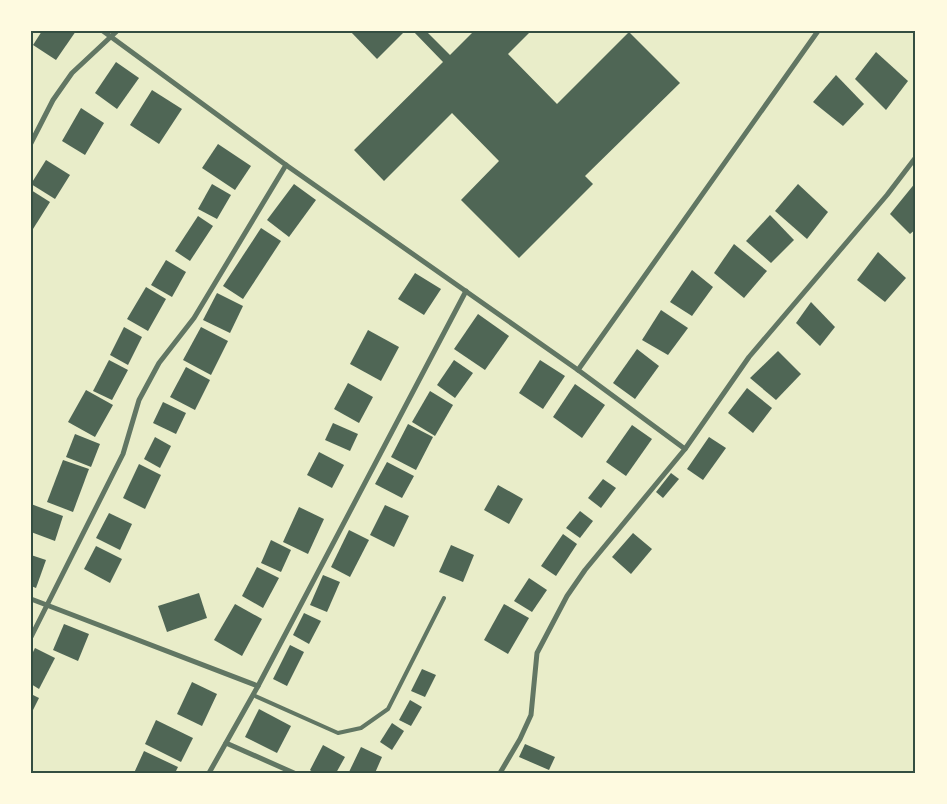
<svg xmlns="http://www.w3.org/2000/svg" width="947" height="804" font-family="'Golos Text',sans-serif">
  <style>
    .building { fill: #4f6655 }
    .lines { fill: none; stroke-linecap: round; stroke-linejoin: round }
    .service { stroke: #617663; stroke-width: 4 }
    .minor { stroke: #617663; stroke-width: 5 }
    .neatline { fill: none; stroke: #344e41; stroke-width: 2 }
  </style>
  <rect width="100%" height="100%" fill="#e9edc9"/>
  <g class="building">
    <polygon points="42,31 76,31 56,60 33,45"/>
    <polygon points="350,31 405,31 377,59"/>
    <polygon points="413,31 426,31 450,55 474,31 531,31 508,54 557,104 629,32 680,83 585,176 593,184 519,258 461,200 499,161 452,113 384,181 354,150 443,62"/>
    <polygon points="876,52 908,81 886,110 855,79"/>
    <polygon points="116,62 139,78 117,109 95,93"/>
    <polygon points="836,75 864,104 843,126 813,102"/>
    <polygon points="152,90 182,109 159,144 130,125"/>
    <polygon points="81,108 104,123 85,155 62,141"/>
    <polygon points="218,144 251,166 235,190 202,168"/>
    <polygon points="46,160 70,175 55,199 31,184"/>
    <polygon points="916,182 916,229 910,234 890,214"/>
    <polygon points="212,184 231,195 217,219 198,209"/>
    <polygon points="294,184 316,200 289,237 267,220"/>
    <polygon points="798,184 828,212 807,239 775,211"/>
    <polygon points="31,190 50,202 33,229 31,227"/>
    <polygon points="770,215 794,240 771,263 746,241"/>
    <polygon points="198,216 213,226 190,261 175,251"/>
    <polygon points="261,228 281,241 243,299 223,286"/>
    <polygon points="734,244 767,271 744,298 714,273"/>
    <polygon points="878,252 906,278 885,302 857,280"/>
    <polygon points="166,260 186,272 172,297 151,285"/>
    <polygon points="692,270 713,287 692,316 670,302"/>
    <polygon points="415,273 441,289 424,315 398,299"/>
    <polygon points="146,287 166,299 148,331 127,319"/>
    <polygon points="217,293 243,306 230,333 203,320"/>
    <polygon points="811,302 835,327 820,346 796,323"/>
    <polygon points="661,310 688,328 668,355 642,340"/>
    <polygon points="478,314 509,336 485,370 454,349"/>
    <polygon points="124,327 142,337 128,365 110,355"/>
    <polygon points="201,327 228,341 211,375 183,360"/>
    <polygon points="368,330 399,347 381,381 350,364"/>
    <polygon points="637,349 659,366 635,399 613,383"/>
    <polygon points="778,351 801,374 776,400 750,378"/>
    <polygon points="109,360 128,370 112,400 93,391"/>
    <polygon points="454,360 473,373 455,398 437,385"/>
    <polygon points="540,360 565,376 543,409 519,393"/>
    <polygon points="186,367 210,380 195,410 170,397"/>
    <polygon points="348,383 373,397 359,423 334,409"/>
    <polygon points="575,384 605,405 582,438 553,417"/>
    <polygon points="747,388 772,408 753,433 728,413"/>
    <polygon points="86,390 113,405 95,437 68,422"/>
    <polygon points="430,391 453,405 435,436 412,422"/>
    <polygon points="163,402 186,413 176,434 153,423"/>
    <polygon points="333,423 358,434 350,451 325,440"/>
    <polygon points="408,424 433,437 416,470 391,457"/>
    <polygon points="632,425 652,439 626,476 606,462"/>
    <polygon points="75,434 100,444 91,467 66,457"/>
    <polygon points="155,437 171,446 160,468 144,459"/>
    <polygon points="709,437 726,448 703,480 687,469"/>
    <polygon points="319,452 344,465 332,488 307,475"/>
    <polygon points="63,460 89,469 73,512 47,502"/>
    <polygon points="387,462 414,476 402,498 375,484"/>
    <polygon points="139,464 161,475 145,509 123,498"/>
    <polygon points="671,473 679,479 663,498 656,492"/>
    <polygon points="603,479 616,488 601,508 588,498"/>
    <polygon points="498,485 523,499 509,524 484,510"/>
    <polygon points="31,504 63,516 55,541 31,532"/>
    <polygon points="385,505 409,516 394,547 370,535"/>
    <polygon points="299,507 324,519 308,554 283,542"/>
    <polygon points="580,511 593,521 580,538 566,528"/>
    <polygon points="109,513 132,524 120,550 96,538"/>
    <polygon points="349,530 369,540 350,577 331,567"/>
    <polygon points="633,533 652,549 631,574 612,557"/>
    <polygon points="563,534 577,544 556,576 541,566"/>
    <polygon points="271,540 291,550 281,572 261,563"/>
    <polygon points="451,545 474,555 463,582 439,572"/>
    <polygon points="96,546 122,559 110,583 84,569"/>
    <polygon points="31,555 46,560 36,588 31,586"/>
    <polygon points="257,567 279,578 263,608 242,596"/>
    <polygon points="323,575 340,582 327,612 310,605"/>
    <polygon points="529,578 547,590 532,612 514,601"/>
    <polygon points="199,593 207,618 167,632 158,606"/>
    <polygon points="235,604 262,619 242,656 214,640"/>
    <polygon points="504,604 529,618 508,654 484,640"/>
    <polygon points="304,613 321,621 309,644 293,635"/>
    <polygon points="64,624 89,634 78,661 53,650"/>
    <polygon points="290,645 304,652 287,686 273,679"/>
    <polygon points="35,648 55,658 39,689 31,684 31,656"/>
    <polygon points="422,669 436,675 425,697 411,691"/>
    <polygon points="192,682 217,694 202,726 177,714"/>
    <polygon points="31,694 39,698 31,714"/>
    <polygon points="410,700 422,707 411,726 399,720"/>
    <polygon points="259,709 291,726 277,753 245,737"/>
    <polygon points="156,720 193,738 181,762 145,744"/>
    <polygon points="392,723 404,731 392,750 380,742"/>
    <polygon points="525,744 555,757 549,770 519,757"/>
    <polygon points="323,745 345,757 336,773 314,773 310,770"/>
    <polygon points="361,747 382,757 375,773 349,772"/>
    <polygon points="144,751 178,767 175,773 134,773"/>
  </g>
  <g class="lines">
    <polyline class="service" points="253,695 338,733 361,728 388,709 444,598"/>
    <g class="minor">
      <polyline points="103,31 286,165 578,370 685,449"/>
      <polyline points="31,143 53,100 72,73 117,31"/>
      <polyline points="578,370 818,31"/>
      <polyline points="31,599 258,686"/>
      <polyline points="31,637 123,454 139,400 159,363 194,318 286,165"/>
      <polyline points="226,743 294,773"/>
      <polyline points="209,773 258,686 466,291"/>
      <polyline points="500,773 520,739 531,715 537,653 567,596 585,570 685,449 749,357 887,195 916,157"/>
    </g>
  </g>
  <rect width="947" height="804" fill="none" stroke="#fefae0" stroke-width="65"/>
  <rect x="32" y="32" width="882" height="740" class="neatline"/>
</svg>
